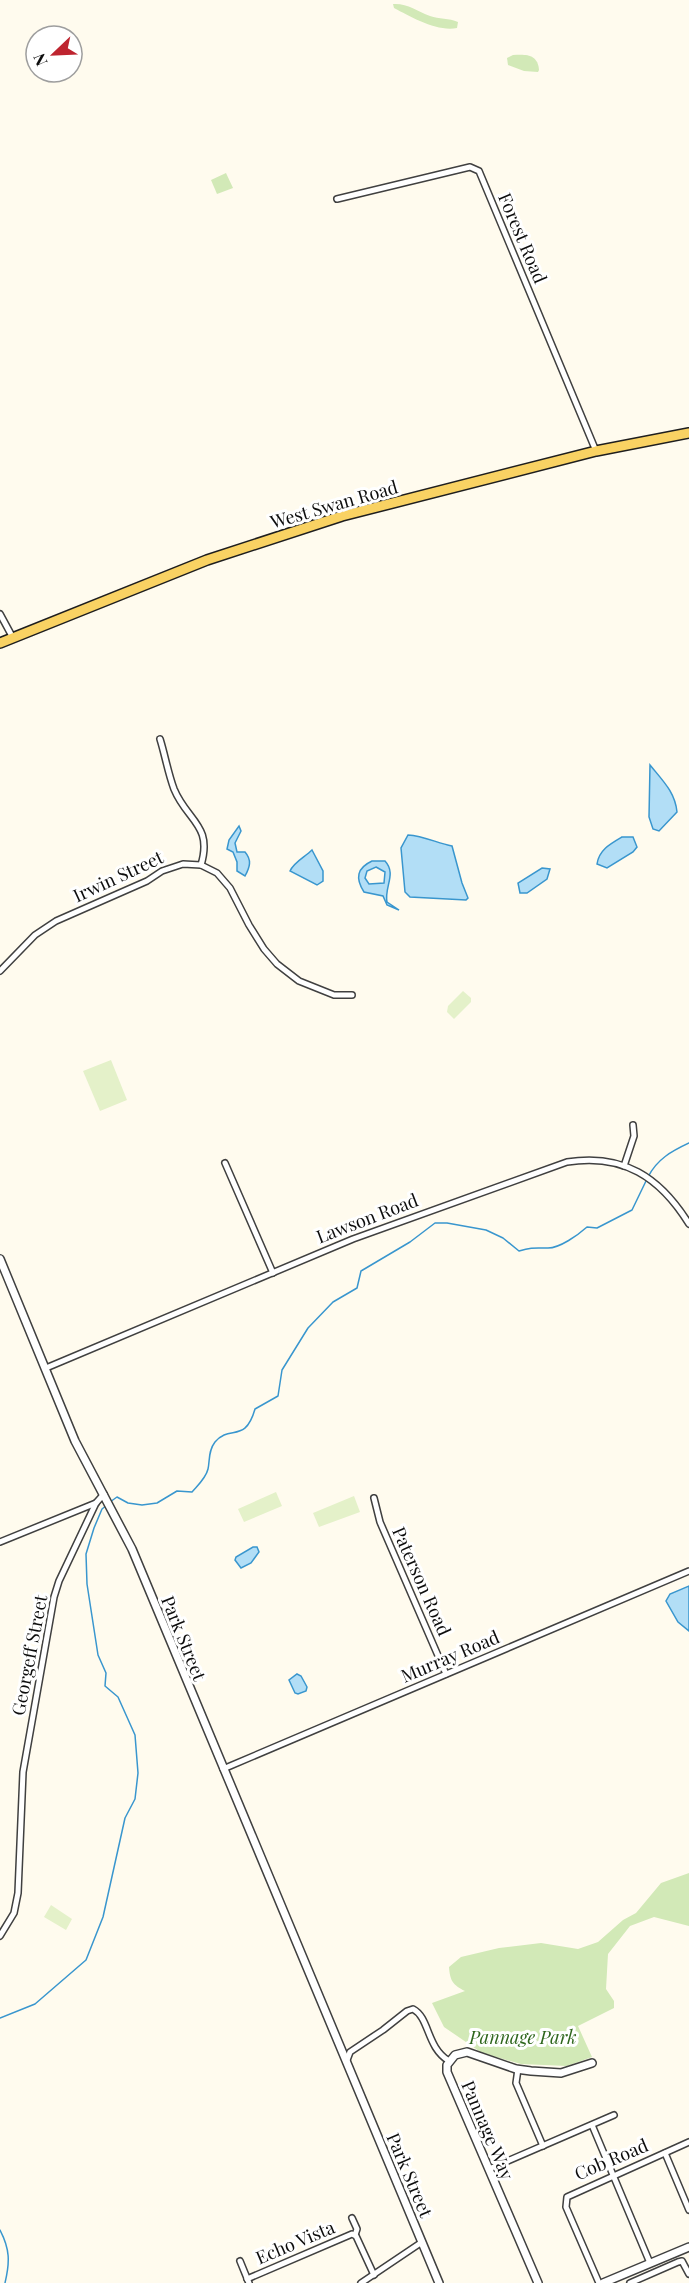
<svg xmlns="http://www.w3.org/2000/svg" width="689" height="2283" font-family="'Playfair Display',serif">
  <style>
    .green { fill: #d2e9b7 }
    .pitch { fill: #e4f1c9 }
    .water { fill: #b2def6; stroke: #3996ce; stroke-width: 1.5; fill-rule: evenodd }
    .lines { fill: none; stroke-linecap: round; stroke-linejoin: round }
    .stream { stroke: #3996ce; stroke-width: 1.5 }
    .minor-casing { stroke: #404040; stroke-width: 8 }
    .tertiary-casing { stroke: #404040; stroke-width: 10 }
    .primary-casing { stroke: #1e1e1e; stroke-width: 12 }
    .minor { stroke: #fff; stroke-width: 5 }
    .tertiary { stroke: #fff; stroke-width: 7 }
    .primary { stroke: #f9d263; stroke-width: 9 }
    .labels { text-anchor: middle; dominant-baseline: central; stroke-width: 6; stroke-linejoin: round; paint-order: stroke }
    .street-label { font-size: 18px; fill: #0d0d0d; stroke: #fff }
    .park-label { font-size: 18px; font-style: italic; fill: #2e661d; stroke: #fff }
  </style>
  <rect width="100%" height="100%" fill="#fffbee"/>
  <g class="green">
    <path d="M 393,4 C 407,3 417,11 430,16 C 439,19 449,18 458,22 L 457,28 C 437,32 411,17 394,8 Z"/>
    <path d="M 513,55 C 526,54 538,54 539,70 L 538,72 L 524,71 L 508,65 L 507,58 Z"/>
    <polygon points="226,173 233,188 217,194 211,180"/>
    <path d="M 689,1873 L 689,1926 L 654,1917 L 630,1926 L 608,1954 L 606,1989 L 614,2001 L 614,2008 L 578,2026 L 592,2057 L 567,2066 L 521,2064 L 482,2053 L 444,2027 L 432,2003 L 465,1991 C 453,1985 450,1981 449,1967 L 461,1957 L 499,1948 L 541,1943 L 578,1949 L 598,1942 L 623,1920 L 636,1913 L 661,1883 Z"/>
  </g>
  <g class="pitch">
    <polygon points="463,991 471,998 471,1002 454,1019 447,1012 448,1006"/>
    <polygon points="111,1060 127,1100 100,1111 83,1071"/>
    <polygon points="276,1492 282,1506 244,1522 238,1509"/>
    <polygon points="354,1496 360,1512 319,1527 313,1513"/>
    <polygon points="51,1905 72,1919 66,1930 44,1917"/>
  </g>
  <g class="water">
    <path d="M 650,765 C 663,781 675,792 677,812 L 659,831 L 653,829 L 649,817 Z"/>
    <path d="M 239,826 L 241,831 L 235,843 L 237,852 L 245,852 C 252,860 250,867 245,876 L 237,871 L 237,862 L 233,852 L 227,849 L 229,840 Z"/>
    <path d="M 408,835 C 424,836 437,843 452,846 L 462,883 L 468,898 L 466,900 L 410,897 L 405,892 L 401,848 Z"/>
    <path d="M 622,837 L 633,837 L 637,847 L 633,852 L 607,868 L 597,864 C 599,850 610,844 622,837 Z"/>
    <path d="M 312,850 L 323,871 L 323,881 L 317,885 L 290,871 C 294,862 305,857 312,850 Z"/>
    <path d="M 372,861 L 385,861 C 397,874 384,887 387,902 L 399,910 L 387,905 L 383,896 L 364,892 C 355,878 357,868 372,861 ZM 376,867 L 385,872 L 384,883 L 369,884 L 365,878 L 367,871 Z"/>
    <polygon points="542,868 550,869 547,879 527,893 520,893 518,883"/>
    <polygon points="253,1547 257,1547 259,1552 251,1563 241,1568 235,1560 236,1557"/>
    <polygon points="689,1586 689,1631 678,1622 666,1601 670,1594"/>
    <polygon points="297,1674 301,1676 307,1687 306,1691 298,1694 295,1693 289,1680"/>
  </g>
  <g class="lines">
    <g class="stream">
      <path d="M 648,1177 C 657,1159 672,1151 689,1143"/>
      <path d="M 110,1502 L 117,1497 L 128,1503 L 142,1505 L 157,1503 L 177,1491 L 192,1492 C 198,1485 206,1478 208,1469 C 210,1460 208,1451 215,1442 C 230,1424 245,1444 255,1409 L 278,1396 L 282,1370 L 308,1328 L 333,1302 L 357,1288 L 361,1271 L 410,1242 L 435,1223 L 447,1223 L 486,1230 L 503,1238 L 519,1251 C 532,1247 535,1248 548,1248 C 560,1248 578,1235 587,1227 L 597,1228 L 632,1210 L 646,1181"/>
      <polyline points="0,2018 35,2004 86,1960 103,1917 125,1818 135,1799 138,1773 135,1735 118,1697 105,1686 106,1673 98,1655 87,1584 86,1554 94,1528 102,1509 107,1505"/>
      <path d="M 0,2230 C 10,2249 10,2262 5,2283"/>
    </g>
    <defs>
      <g id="minor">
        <polyline points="337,199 470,167 479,171 596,451"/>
        <polyline points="0,614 13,638"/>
        <path d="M 160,739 C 165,755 168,773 174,789 C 187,821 213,825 201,865"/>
        <polyline points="0,971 35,935 56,921 147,881 162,871 183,864 201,865 217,873 230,888 249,925 264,949 277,964 299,981 334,995 352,995"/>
        <polyline points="225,1163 273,1273"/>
        <polyline points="624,1166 634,1136 633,1125"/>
        <path d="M 46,1368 L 353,1239 L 567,1162 C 623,1153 660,1177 689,1224"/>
        <polyline points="374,1498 380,1522 446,1674"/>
        <polyline points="0,1542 96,1503"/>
        <polyline points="223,1769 689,1571"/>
        <polyline points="0,1936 14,1913 18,1893 23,1772 54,1597 59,1581 96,1503 104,1494"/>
        <path d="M 347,2060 L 350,2052 L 383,2030 L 407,2011 L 413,2009 C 430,2018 426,2047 449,2061"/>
        <polyline points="518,2069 516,2083 543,2146"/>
        <polyline points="592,2125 650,2263"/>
        <polyline points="665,2153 689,2210"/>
        <polyline points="489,2169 614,2115"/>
        <polyline points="352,2218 357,2229 355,2235"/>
        <polyline points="240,2261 249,2283"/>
        <polyline points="247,2279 352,2234 356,2236 374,2275"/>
        <polyline points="361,2283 422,2242"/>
        <polyline points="599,2283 566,2207 567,2197 689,2142"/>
        <polyline points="630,2283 678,2262 682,2261 689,2274"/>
      </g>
      <g id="tertiary">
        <polyline points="0,1259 75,1441 132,1549 439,2283"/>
        <polyline points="538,2283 447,2072 447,2065 455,2055 467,2052 516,2069 531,2071 561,2073 592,2063"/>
        <polyline points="603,2283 689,2247"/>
      </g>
      <polyline id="primary" points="0,643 207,560 342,516 596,451 689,433"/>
    </defs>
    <use href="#minor" class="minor-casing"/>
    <use href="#tertiary" class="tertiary-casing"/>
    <use href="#primary" class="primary-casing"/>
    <use href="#minor" class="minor"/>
    <use href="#tertiary" class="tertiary"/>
    <use href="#primary" class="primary"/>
  </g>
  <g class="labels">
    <g class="street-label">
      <text transform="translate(523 238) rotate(67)">Forest Road</text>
      <text transform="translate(334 504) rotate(-16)">West Swan Road</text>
      <text transform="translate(118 876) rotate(-25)">Irwin Street</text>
      <text transform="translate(367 1218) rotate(-21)">Lawson Road</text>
      <text transform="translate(422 1581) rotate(66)">Paterson Road</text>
      <text transform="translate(184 1638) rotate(68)">Park Street</text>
      <text transform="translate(29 1655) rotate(-79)">Georgeff Street</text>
      <text transform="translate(450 1656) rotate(-23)">Murray Road</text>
      <text transform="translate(488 2130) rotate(67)">Pannage Way</text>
      <text transform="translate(611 2159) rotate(-23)">Cob Road</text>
      <text transform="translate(410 2175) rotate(67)">Park Street</text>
      <text transform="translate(295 2242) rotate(-23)">Echo Vista</text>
    </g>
    <g class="park-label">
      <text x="523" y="2037">Pannage Park</text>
    </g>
  </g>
  <g transform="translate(54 54) rotate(247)"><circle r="28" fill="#ffffff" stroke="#9e9e9e" stroke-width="1.5"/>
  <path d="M0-4.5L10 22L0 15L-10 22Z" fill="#be242f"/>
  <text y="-9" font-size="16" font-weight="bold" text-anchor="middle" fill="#0d0d0d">N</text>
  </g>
</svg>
